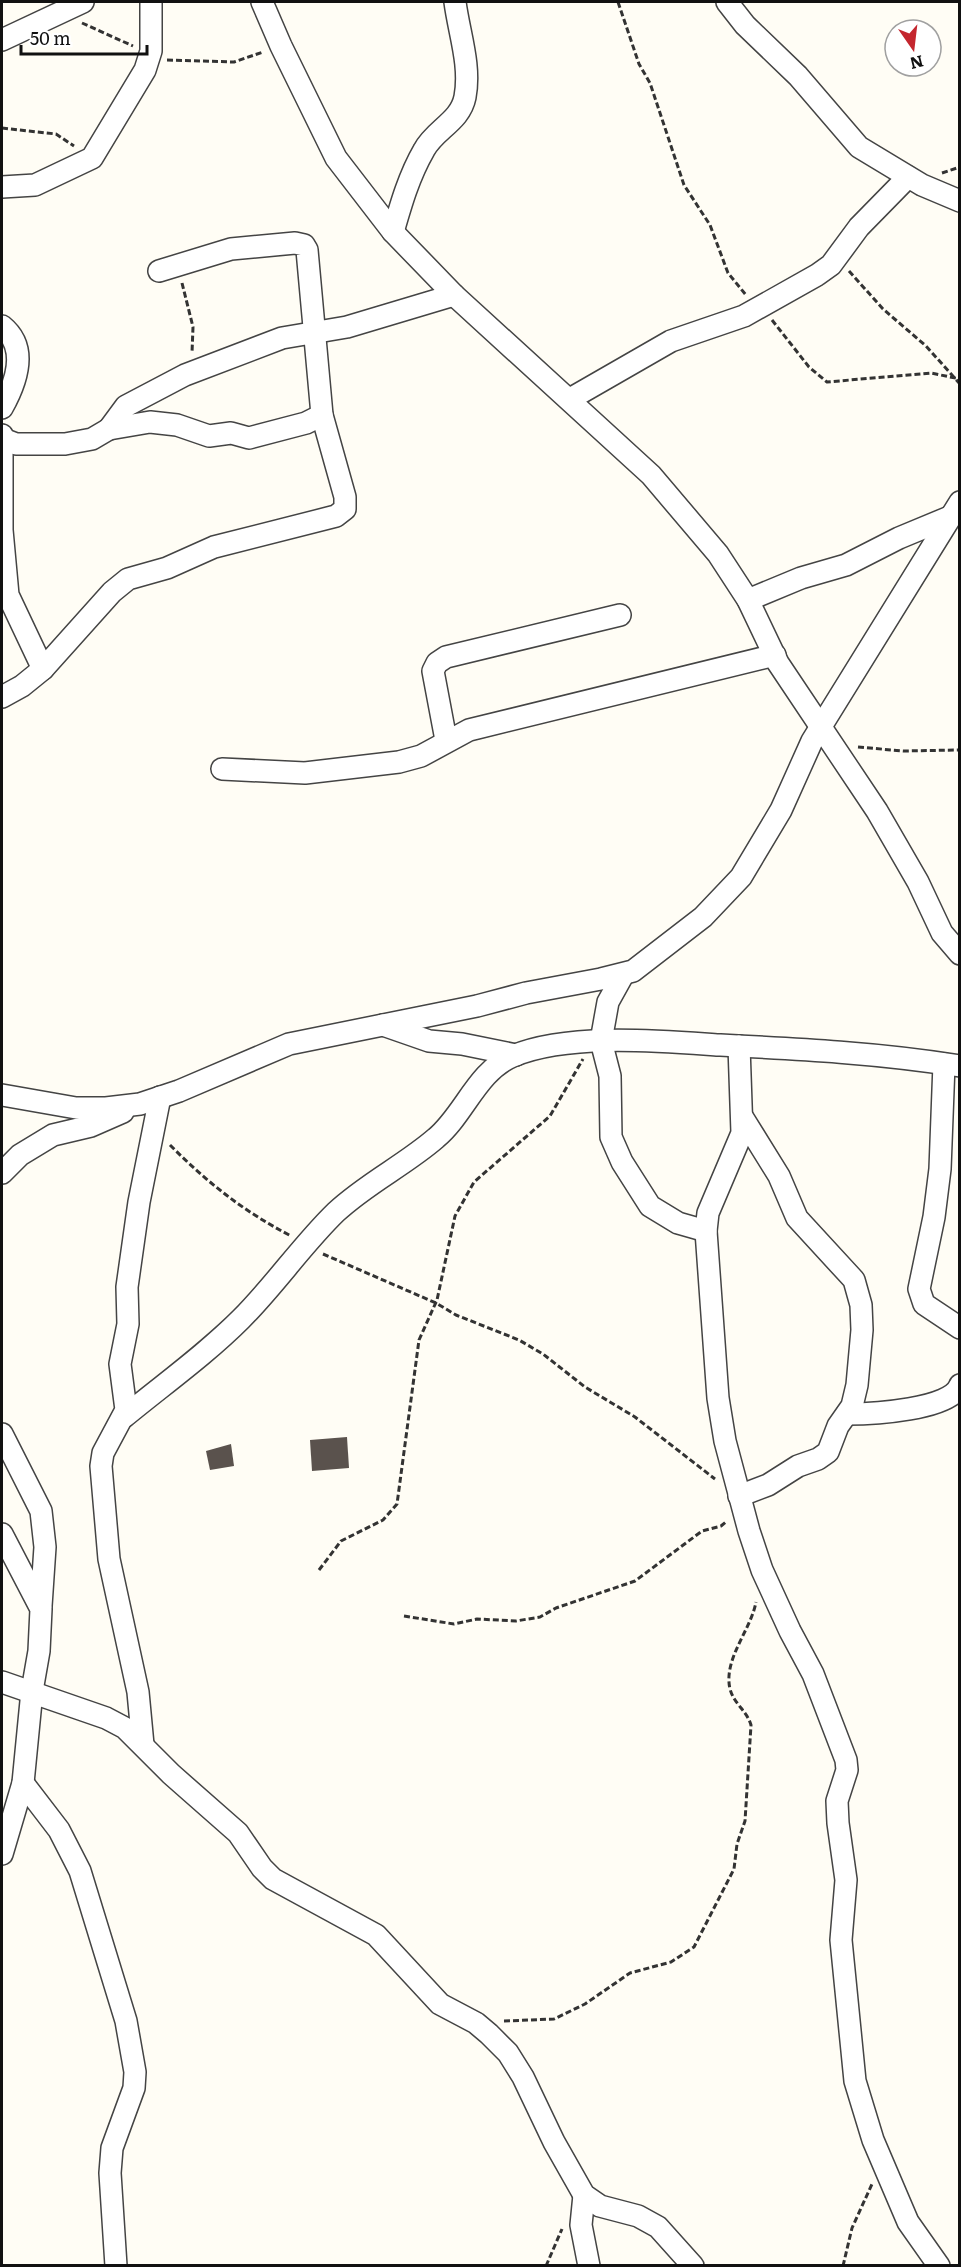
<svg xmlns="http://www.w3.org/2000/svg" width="961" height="2267" font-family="Literata,serif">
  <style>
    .building { fill: #5a524d }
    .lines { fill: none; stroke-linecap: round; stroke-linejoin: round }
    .minor-casing { stroke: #444; stroke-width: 24 }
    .path { stroke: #333; stroke-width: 3; stroke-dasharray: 6 3; stroke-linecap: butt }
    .minor { stroke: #fff; stroke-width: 21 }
  </style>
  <rect width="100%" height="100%" fill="#fffdf5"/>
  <g class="building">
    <polygon points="347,1437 349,1468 312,1471 310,1440"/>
    <polygon points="231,1444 234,1466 210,1470 206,1451"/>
  </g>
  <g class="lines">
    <defs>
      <g id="minor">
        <polyline points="262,2 281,46 336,158 393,232 454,295 651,475 718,554 748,600 778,663 877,811 918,882 942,933 960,954"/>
        <polyline points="727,2 745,25 798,76 859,147 922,185 960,201"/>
        <polyline points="2,40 83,2"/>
        <polyline points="2,187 35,185 92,158 145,70 151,51 151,2"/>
        <path d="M 393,232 C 401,204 409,176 424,150 C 435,129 460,122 465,97 C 471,65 459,33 455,2"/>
        <path d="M 2,326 C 29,348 16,383 2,408"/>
        <polyline points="570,399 671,341 744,316 817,275 831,265 859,227 908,177"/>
        <polyline points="109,429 126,406 185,375 282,338 347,327 454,295"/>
        <polyline points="2,435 2,530 8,595 43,669"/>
        <polyline points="3,439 16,444 65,444 92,439 109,429 150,422 177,425 209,436 231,433 249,438 306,423 322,415"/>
        <polyline points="748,600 801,578 846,565 899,538 952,516"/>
        <polyline points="2,697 22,686 43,669 112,592 128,579 167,568 214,547 336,516 345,509 345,497 322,415 307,250 304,245 295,243 231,249 159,271"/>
        <polyline points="446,740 433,671 437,663 446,657 620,615"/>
        <polyline points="222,769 305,773 399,762 421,756 469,730 775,655"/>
        <polyline points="623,975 608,1002 601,1041 610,1076 611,1137 622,1162 650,1206 678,1223 706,1231"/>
        <polyline points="383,1025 429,1041 462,1044 516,1055"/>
        <polyline points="739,1046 742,1133 708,1213 706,1231 718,1398 725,1441 749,1531 762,1570 790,1631 813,1674 846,1760 847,1770 837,1801 838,1823 846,1880 841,1940 855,2081 873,2140 908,2222 939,2266"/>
        <polyline points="944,1064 940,1169 934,1217 919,1289 924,1304 960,1328"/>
        <polyline points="2,1095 76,1108 106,1108 140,1104 179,1091 289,1044 477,1006 526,993 601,979 633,971 703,917 741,877 781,810 812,741 960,502"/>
        <polyline points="2,1173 20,1155 53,1135 91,1126 123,1112"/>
        <path d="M 847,1414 C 871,1414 952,1410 960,1385"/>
        <path d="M 124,1417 C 164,1384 205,1355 241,1319 C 275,1285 302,1245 336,1212 C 367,1183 405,1165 436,1138 C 464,1115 477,1071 513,1056 C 568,1033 659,1041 719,1045 C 799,1049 880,1053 960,1066"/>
        <polyline points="2,1434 41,1511 45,1547 41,1606"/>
        <polyline points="739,1496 768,1485 798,1466 818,1459 828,1452 838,1426 852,1406 857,1385 862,1330 861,1305 854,1280 797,1218 779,1176 743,1118"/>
        <polyline points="2,1534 41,1609 39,1651 32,1691 23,1783 2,1854"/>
        <polyline points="2,1682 106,1718 125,1728 171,1774 238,1833 262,1868 273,1879 376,1935 440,2004 476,2023 489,2034 508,2053 523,2077 554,2142 584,2195 600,2206 638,2216 658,2227 693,2266"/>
        <polyline points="143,1745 138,1692 109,1559 101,1466 103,1453 126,1410 120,1364 128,1324 127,1287 139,1202 160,1097"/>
        <polyline points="23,1783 59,1830 80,1871 126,2021 135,2072 134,2088 112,2148 110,2173 116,2266"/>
        <polyline points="584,2195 581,2225 589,2266"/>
      </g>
    </defs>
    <use href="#minor" class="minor-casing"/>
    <g class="path">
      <polyline points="618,2 639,64 650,83 684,185 710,225 728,273 746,295"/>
      <polyline points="82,23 133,46"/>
      <polyline points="167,60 234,62 263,52"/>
      <polyline points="2,128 56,134 74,146"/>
      <polyline points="942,173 960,167"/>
      <polyline points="849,271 883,309 926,346 960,384"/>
      <polyline points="182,283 193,327 192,353"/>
      <polyline points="772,320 809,367 827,382 931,373 960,379"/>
      <polyline points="858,747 903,751 960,750"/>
      <path d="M 170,1145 C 208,1183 243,1211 291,1236"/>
      <polyline points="323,1254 436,1303 456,1315 519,1340 543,1354 585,1387 635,1417 715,1479"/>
      <polyline points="319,1570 341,1541 383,1520 397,1504 419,1340 437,1300 455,1216 474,1182 550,1116 583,1059"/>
      <polyline points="404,1616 454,1624 477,1619 516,1621 540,1617 556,1608 635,1581 702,1531 721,1526 727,1521"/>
      <path d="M 504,2021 L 554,2019 L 585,2004 L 630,1973 L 671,1962 L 694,1947 L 734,1869 L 737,1844 L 745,1821 L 751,1725 C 747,1711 734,1704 730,1689 C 723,1659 751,1630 756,1602"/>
      <polyline points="546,2266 562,2229"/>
      <polyline points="843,2266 852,2228 872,2184"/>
    </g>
    <use href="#minor" class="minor"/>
  </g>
  <rect width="961" height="2267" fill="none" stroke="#111111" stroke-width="6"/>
  <g transform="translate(913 48) rotate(166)"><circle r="28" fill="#ffffff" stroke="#a0a0a0" stroke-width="1.5"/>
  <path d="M0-4.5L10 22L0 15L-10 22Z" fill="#c4262e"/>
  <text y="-9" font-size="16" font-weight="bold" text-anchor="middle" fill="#111111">N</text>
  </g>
  <path d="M21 45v9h126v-9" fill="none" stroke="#111111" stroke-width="3"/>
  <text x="30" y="45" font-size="18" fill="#111111" stroke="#ffffff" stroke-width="4.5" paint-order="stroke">50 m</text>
</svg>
